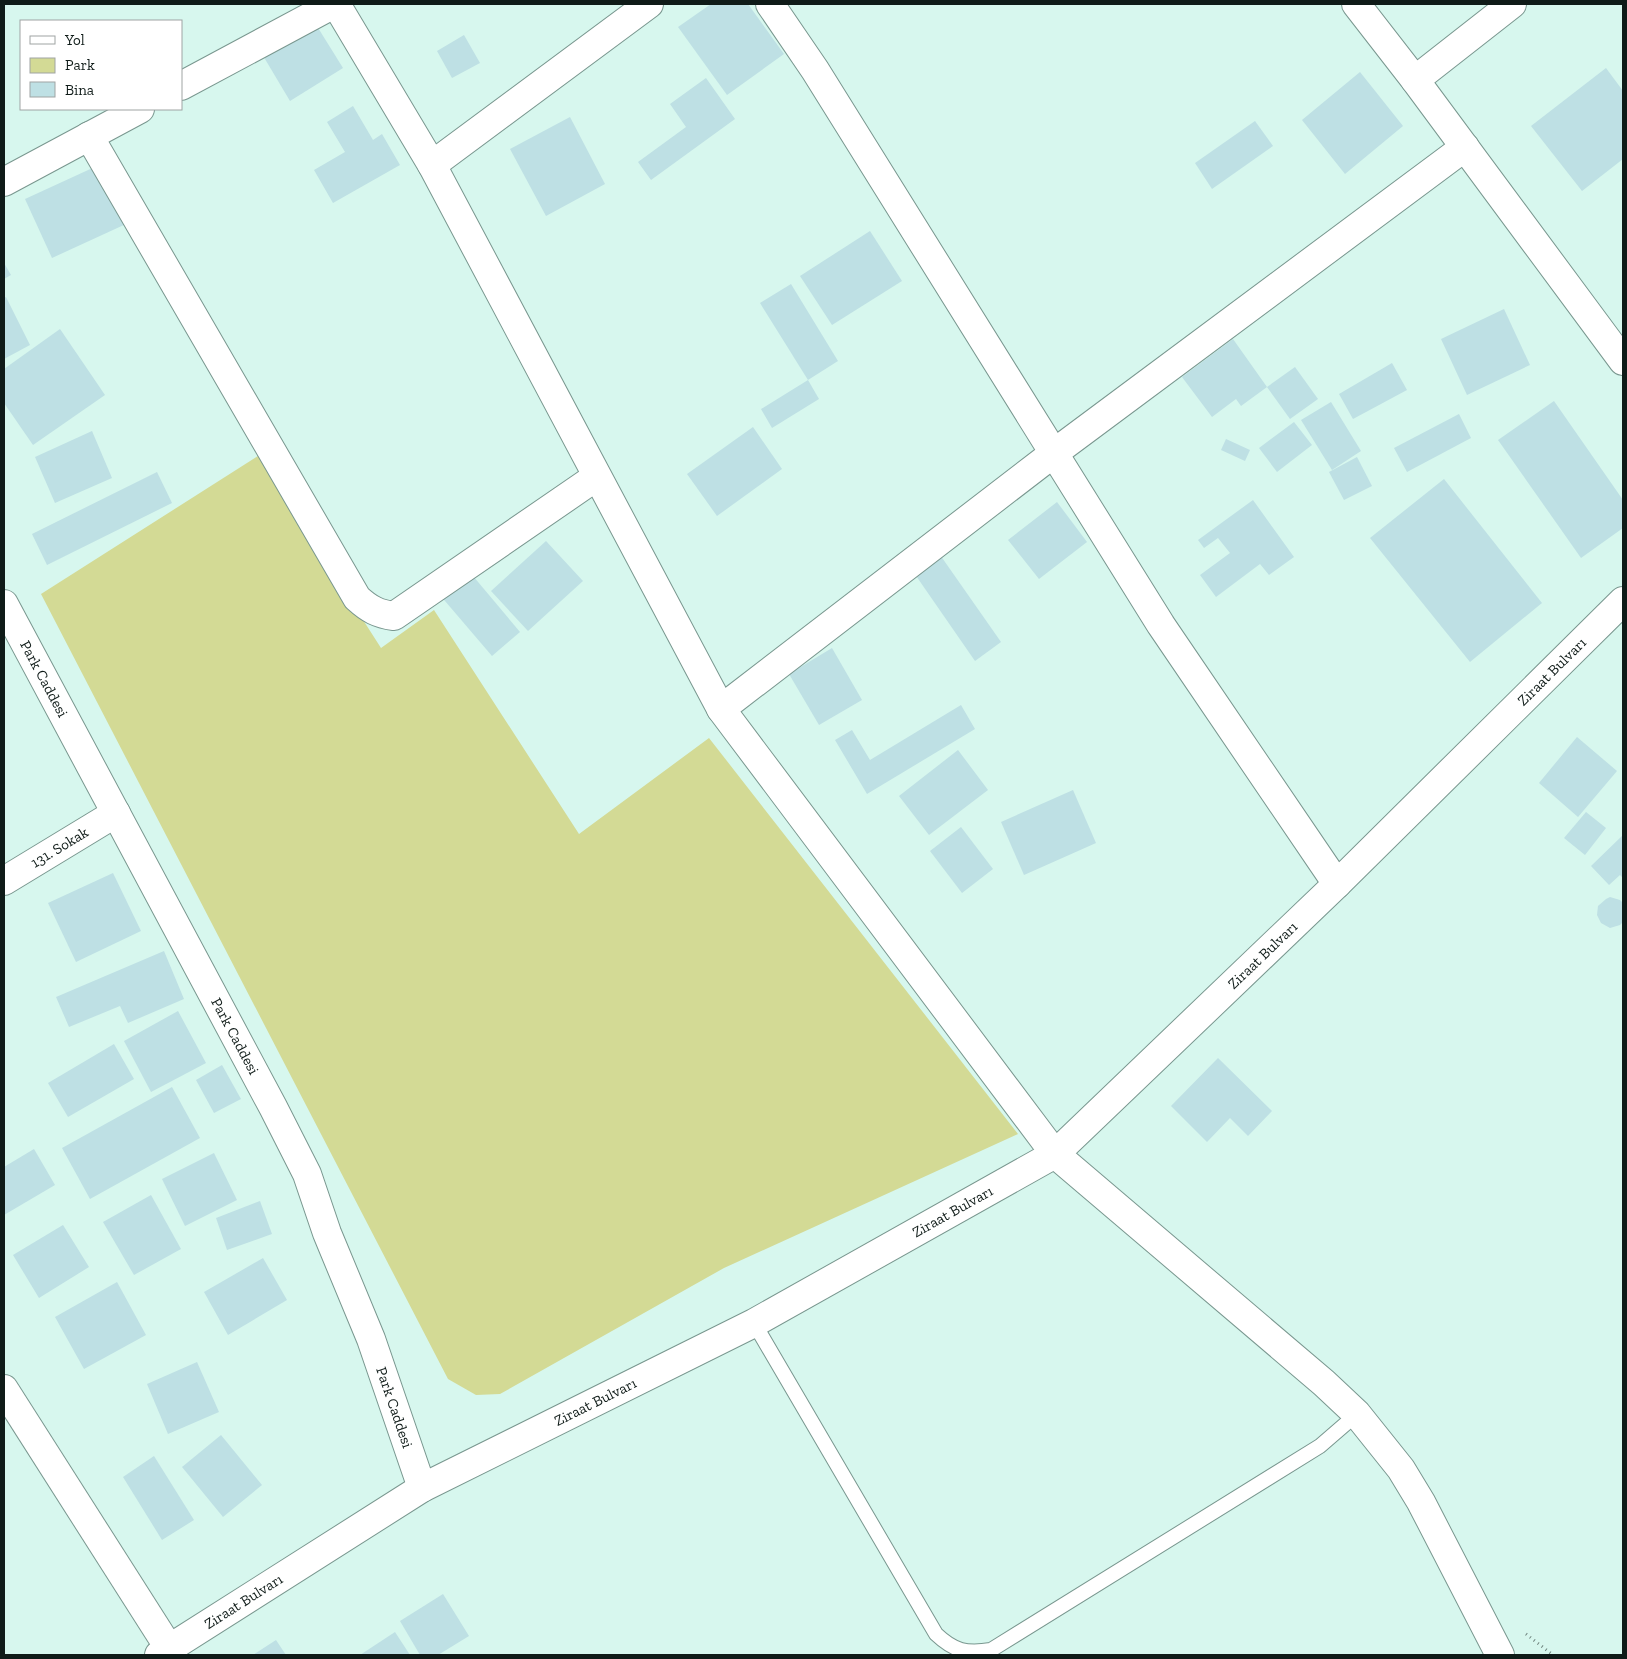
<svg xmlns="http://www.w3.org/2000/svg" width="1627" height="1659" font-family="'Zilla Slab',serif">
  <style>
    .green { fill: #d3da95 }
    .building { fill: #bee0e4 }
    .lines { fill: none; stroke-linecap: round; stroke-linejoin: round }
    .lane-casing { stroke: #79978f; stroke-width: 16 }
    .street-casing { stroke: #79978f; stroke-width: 30 }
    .secondary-casing { stroke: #79978f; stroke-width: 30 }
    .path { stroke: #70857f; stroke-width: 3; stroke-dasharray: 1 4; stroke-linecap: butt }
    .lane { stroke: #fff; stroke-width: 14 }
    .street { stroke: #fff; stroke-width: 28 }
    .secondary { stroke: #fff; stroke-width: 28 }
    .labels { text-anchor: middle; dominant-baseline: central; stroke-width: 4.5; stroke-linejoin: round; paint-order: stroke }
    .street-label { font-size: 15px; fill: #0f1b18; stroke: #fff }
  </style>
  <rect width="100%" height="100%" fill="#d7f7ee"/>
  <polygon class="green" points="258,456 381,648 434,610 579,834 709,738 1018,1134 724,1268 500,1394 476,1395 448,1379 41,594"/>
  <g class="building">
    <polygon points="711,4 748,4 784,54 727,95 678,27"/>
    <polygon points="315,23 343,68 290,101 262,54"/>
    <polygon points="464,35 480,63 452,78 437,51"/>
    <polygon points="1606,68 1623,91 1623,159 1582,191 1531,126"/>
    <polygon points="1360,72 1403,126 1345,174 1302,120"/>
    <polygon points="706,78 735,119 651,180 638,162 686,127 670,104"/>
    <polygon points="353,106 373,140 382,134 400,165 333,203 314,170 345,152 327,122"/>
    <polygon points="570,117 605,184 546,216 510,149"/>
    <polygon points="1255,121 1273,146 1212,189 1195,163"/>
    <polygon points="99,165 126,224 52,258 25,199"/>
    <polygon points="870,231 902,281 832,325 800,276"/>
    <polygon points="4,263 11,275 4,279"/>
    <polygon points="791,284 838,361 808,380 760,303"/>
    <polygon points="6,297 30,345 4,359 4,298"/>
    <polygon points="1504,309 1530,365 1467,395 1441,339"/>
    <polygon points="60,329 105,395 33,445 4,403 4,369"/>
    <polygon points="1233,339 1267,387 1241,406 1236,399 1212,417 1182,377"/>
    <polygon points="1392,363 1407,390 1353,419 1339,394"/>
    <polygon points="1295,367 1318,399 1290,419 1267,387"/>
    <polygon points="808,380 819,399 772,428 761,409"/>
    <polygon points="1554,401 1623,500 1623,528 1581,558 1498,440"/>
    <polygon points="1331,402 1361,451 1332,470 1301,420"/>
    <polygon points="1459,414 1471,438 1407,472 1394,448"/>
    <polygon points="1294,422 1312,445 1277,472 1259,448"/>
    <polygon points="753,427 782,469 717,516 687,474"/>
    <polygon points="92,431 112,478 55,503 35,457"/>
    <polygon points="1226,439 1250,450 1245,461 1221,450"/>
    <polygon points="1357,457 1372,486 1344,500 1329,472"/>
    <polygon points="157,472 172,503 47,565 32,534"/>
    <polygon points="1444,479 1542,603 1470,662 1370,538"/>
    <polygon points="1253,500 1294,557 1269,575 1260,564 1216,597 1200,575 1230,553 1218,538 1204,548 1198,540"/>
    <polygon points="1057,502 1087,542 1039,579 1008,540"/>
    <polygon points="546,541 583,581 528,631 491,591"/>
    <polygon points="938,552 1001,642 975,661 912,570"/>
    <polygon points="468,570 520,632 492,656 439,594"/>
    <polygon points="832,648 862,700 819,725 789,674"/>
    <polygon points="961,705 975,729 867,794 835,740 852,730 870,760"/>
    <polygon points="1577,737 1617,771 1578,817 1539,783"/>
    <polygon points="958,750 988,790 929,835 899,796"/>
    <polygon points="1073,790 1096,843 1024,875 1001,822"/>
    <polygon points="1586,812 1606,828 1585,855 1564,838"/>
    <polygon points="961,827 993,869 962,893 930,851"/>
    <polygon points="1623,835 1623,878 1620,875 1609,885 1591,866"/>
    <polygon points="113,873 141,931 76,962 48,903"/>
    <polygon points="1610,897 1620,900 1623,903 1623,922 1620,925 1610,928 1601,923 1597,915 1598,906 1606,899"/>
    <polygon points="164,951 184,999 128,1023 120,1006 69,1027 56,997"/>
    <polygon points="178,1011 206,1063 151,1092 124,1041"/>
    <polygon points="114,1044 134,1079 68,1117 48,1083"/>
    <polygon points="1218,1058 1272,1111 1248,1136 1230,1118 1207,1142 1171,1106"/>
    <polygon points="222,1065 241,1099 214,1113 196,1080"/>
    <polygon points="172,1087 200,1138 90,1199 62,1148"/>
    <polygon points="34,1149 55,1185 4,1215 4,1167"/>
    <polygon points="214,1153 237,1200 185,1226 162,1179"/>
    <polygon points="151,1195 181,1249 134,1275 103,1222"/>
    <polygon points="260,1201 272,1234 227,1250 216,1218"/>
    <polygon points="63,1225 89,1267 39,1298 13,1255"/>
    <polygon points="263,1258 287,1300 228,1335 204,1292"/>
    <polygon points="117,1282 146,1335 84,1369 55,1317"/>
    <polygon points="197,1362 219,1412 168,1434 147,1384"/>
    <polygon points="221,1435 262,1485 223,1517 182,1467"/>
    <polygon points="154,1456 194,1520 162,1540 123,1477"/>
    <polygon points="443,1594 469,1636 438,1655 420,1655 400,1621"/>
    <polygon points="395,1632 410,1655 360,1655"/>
    <polygon points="276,1640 286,1655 253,1655"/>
  </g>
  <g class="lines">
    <defs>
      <path id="lane" d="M 754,1323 L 936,1634 C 954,1651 966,1654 991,1650 L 1320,1446 L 1357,1414"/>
      <g id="street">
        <polyline points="336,4 432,165 721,709 1055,1154 1324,1383 1357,1414 1401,1469 1421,1502 1500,1655"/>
        <polyline points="770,4 815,70 1161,625 1337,884"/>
        <polyline points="1356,4 1415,80 1623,361"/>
        <polyline points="1415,80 1512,4"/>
        <polyline points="181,86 334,4"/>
        <path d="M 89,136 L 357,598 C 369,609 378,614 394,616 L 596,477"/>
        <polyline points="432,165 649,4"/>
        <polyline points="4,182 140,109"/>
        <polyline points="721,709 1054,453 1465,147"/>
        <path id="s1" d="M 4,881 L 116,813"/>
        <polyline points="4,1389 169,1648"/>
      </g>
      <g id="secondary">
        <path id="s2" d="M 4,604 L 273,1107 L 307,1174 L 327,1233 L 371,1339 L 422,1488"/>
        <path id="s3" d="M 159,1655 L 422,1488 L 754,1323 L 1055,1154 L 1337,884 L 1623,601"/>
      </g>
    </defs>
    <use href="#lane" class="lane-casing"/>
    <use href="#street" class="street-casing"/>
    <use href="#secondary" class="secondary-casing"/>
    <polyline class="path" points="1526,1634 1553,1655"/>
    <use href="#lane" class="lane"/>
    <use href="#street" class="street"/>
    <use href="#secondary" class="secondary"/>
  </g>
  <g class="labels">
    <g class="street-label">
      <text stroke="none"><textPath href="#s3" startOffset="1720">Ziraat Bulvarı</textPath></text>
      <text stroke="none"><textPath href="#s2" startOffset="85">Park Caddesi</textPath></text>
      <text stroke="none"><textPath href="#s1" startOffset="65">131. Sokak</textPath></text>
      <text stroke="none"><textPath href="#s3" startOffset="1315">Ziraat Bulvarı</textPath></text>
      <text stroke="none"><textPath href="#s2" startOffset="490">Park Caddesi</textPath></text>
      <text stroke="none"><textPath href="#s3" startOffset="910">Ziraat Bulvarı</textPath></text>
      <text stroke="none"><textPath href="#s3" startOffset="505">Ziraat Bulvarı</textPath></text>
      <text stroke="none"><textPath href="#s2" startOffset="895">Park Caddesi</textPath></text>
      <text stroke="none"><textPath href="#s3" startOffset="100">Ziraat Bulvarı</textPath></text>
    </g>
  </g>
  <rect width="1627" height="1659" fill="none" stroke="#0f1b18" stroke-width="10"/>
  <rect x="20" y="20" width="162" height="90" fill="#ffffff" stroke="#9fa4a3"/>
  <rect x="30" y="36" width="25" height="8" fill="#ffffff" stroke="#9fa4a3"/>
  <text x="65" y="45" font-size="15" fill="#0f1b18">Yol</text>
  <rect x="30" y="58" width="25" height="15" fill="#d3da95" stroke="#9fa4a3"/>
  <text x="65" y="70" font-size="15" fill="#0f1b18">Park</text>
  <rect x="30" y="82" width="25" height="15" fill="#bee0e4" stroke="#9fa4a3"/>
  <text x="65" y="95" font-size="15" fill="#0f1b18">Bina</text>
</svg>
